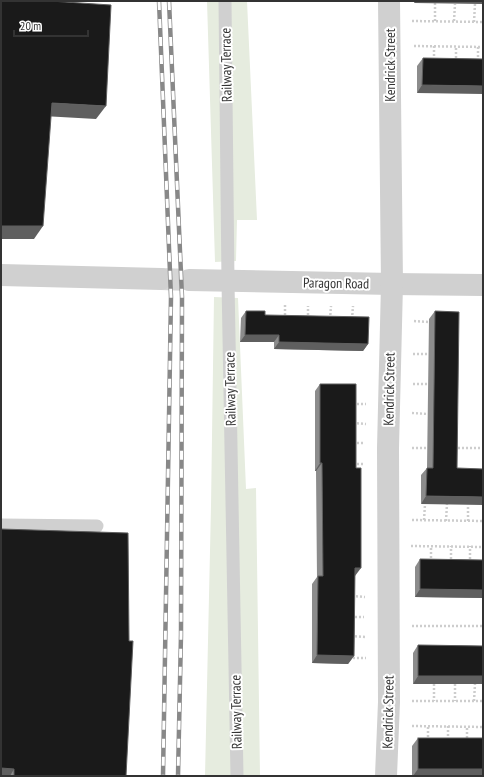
<svg xmlns="http://www.w3.org/2000/svg" width="484" height="777" font-family="'PT Sans Narrow',sans-serif">
  <style>
    .green { fill: #e6ecdf }
    .lines { fill: none; stroke-linecap: round; stroke-linejoin: round }
    .street-tunnel { stroke: #d6d6d6; stroke-width: 22; stroke-dasharray: 22 11; stroke-linecap: butt }
    .path { stroke: #cdcdcd; stroke-width: 2.5; stroke-dasharray: 2 2; stroke-linecap: butt }
    .lane { stroke: #d0d0d0; stroke-width: 13 }
    .street { stroke: #d0d0d0; stroke-width: 22 }
    .rail-casing { stroke: #888; stroke-width: 4.5 }
    .rail { stroke: #fff; stroke-width: 3; stroke-dasharray: 9; stroke-linecap: butt }
    .wall { fill: #8c8c8c }
    .shaded-wall { fill: #5f5f5f }
    .building { fill: #1a1a1a; stroke: #5f5f5f }
    .labels { text-anchor: middle; dominant-baseline: central; stroke-width: 4; stroke-linejoin: round; paint-order: stroke }
    .street-label { font-size: 14px; fill: #333; stroke: #fff }
  </style>
  <rect width="100%" height="100%" fill="#fff"/>
  <g class="green">
    <polygon points="207,1 247,1 257,220 237,220 236,261 215,262"/>
    <polygon points="214,297 238,298 246,489 256,488 260,776 205,776 211,506"/>
  </g>
  <g class="lines">
    <polyline class="street-tunnel" points="161,279 189,280"/>
    <g class="path">
      <polyline points="412,21 483,22"/>
      <polyline points="435,21 435,3"/>
      <polyline points="454,21 455,4"/>
      <polyline points="474,22 475,4"/>
      <polyline points="414,46 483,47"/>
      <polyline points="434,46 434,61"/>
      <polyline points="478,47 478,62"/>
      <polyline points="456,62 456,46"/>
      <polyline points="285,305 285,318"/>
      <polyline points="308,319 308,306"/>
      <polyline points="330,319 331,306"/>
      <polyline points="352,319 353,306"/>
      <polyline points="414,321 429,322"/>
      <polyline points="413,354 429,354"/>
      <polyline points="413,384 428,384"/>
      <polyline points="353,404 366,404"/>
      <polyline points="412,413 428,414"/>
      <polyline points="353,423 366,424"/>
      <polyline points="353,443 364,443"/>
      <polyline points="412,448 431,448"/>
      <polyline points="454,448 483,448"/>
      <polyline points="353,464 364,464"/>
      <polyline points="412,520 483,521"/>
      <polyline points="424,520 425,504"/>
      <polyline points="446,521 447,504"/>
      <polyline points="468,521 468,505"/>
      <polyline points="411,546 483,547"/>
      <polyline points="431,562 431,546"/>
      <polyline points="451,563 451,546"/>
      <polyline points="470,563 470,546"/>
      <polyline points="352,596 365,597"/>
      <polyline points="351,617 364,617"/>
      <polyline points="412,626 483,626"/>
      <polyline points="351,636 366,637"/>
      <polyline points="349,658 366,658"/>
      <polyline points="434,684 434,701"/>
      <polyline points="455,684 455,701"/>
      <polyline points="412,701 483,701"/>
      <polyline points="474,701 475,684"/>
      <polyline points="412,726 483,727"/>
      <polyline points="448,726 448,741"/>
      <polyline points="428,741 428,726"/>
      <polyline points="467,742 467,727"/>
    </g>
    <g class="lane">
      <polyline points="225,1 228,282 237,776"/>
      <polyline points="1,525 97,526"/>
    </g>
    <g class="street">
      <polyline points="1,275 161,279"/>
      <polyline points="189,280 392,284 483,285"/>
      <polyline points="386,776 389,702 388,448 392,284 389,1"/>
    </g>
    <defs>
      <g id="rail">
        <polyline points="159,1 171,297 163,776"/>
        <polyline points="169,1 182,297 181,635 178,776"/>
      </g>
    </defs>
    <use href="#rail" class="rail-casing"/>
    <use href="#rail" class="rail"/>
  </g>
  <g class="wall">
    <polygon points="423,58 483,59 417,93 417,66"/>
    <polygon points="246,311 265,315 368,344 363,351 274,349 274,342 240,342 241,318"/>
    <polygon points="435,311 457,468 421,504 421,475 427,468 429,319"/>
    <polygon points="320,384 355,576 354,656 348,664 312,663 312,584 317,577 316,471 315,471 315,391"/>
    <polygon points="1,529 126,776 1,776"/>
    <polygon points="420,559 483,560 483,598 415,597 415,567"/>
    <polygon points="418,645 483,646 413,684 413,653"/>
    <polygon points="418,738 483,776 412,776 412,746"/>
  </g>
  <g class="shaded-wall">
    <polygon points="415,1 483,1 483,4 414,3"/>
    <polygon points="422,85 483,86 483,94 417,93"/>
    <polygon points="52,103 106,106 96,119 43,116"/>
    <polygon points="1,226 43,226 34,239 1,239"/>
    <polygon points="245,335 279,335 274,342 240,342"/>
    <polygon points="279,342 368,344 363,351 274,349"/>
    <polygon points="320,463 322,463 316,471 315,471"/>
    <polygon points="426,496 483,497 483,505 421,504"/>
    <polygon points="355,568 361,568 355,576 349,576"/>
    <polygon points="420,589 483,590 483,598 415,597"/>
    <polygon points="317,655 354,656 348,664 312,663"/>
    <polygon points="418,676 483,676 483,684 413,684"/>
    <polygon points="1,768 14,769 10,776 1,776"/>
    <polygon points="418,769 483,769 483,776 413,776"/>
  </g>
  <g class="building">
    <polygon points="1,1 50,1 111,5 106,106 52,103 43,226 1,226"/>
    <polygon points="423,58 483,59 483,86 422,85"/>
    <polygon points="246,311 265,311 265,315 369,317 368,344 279,342 279,335 245,335"/>
    <polygon points="435,311 459,312 457,468 483,469 483,497 426,496 427,468 433,468"/>
    <polygon points="320,384 356,384 356,468 361,468 361,568 355,568 354,656 317,655 318,576 323,576 322,463 320,463"/>
    <polygon points="1,529 128,533 129,641 133,641 126,776 14,776 14,769 1,768"/>
    <polygon points="420,559 483,560 483,590 420,589"/>
    <polygon points="418,645 483,646 483,676 418,676"/>
    <rect x="418" y="738" width="65" height="31"/>
  </g>
  <g class="labels">
    <g class="street-label">
      <text transform="translate(226 65) rotate(-91)">Railway Terrace</text>
      <text transform="translate(390 65) rotate(-90)">Kendrick Street</text>
      <text transform="translate(336 283) rotate(1)">Paragon Road</text>
      <text transform="translate(230 389) rotate(-91)">Railway Terrace</text>
      <text transform="translate(389 389) rotate(-89)">Kendrick Street</text>
      <text transform="translate(236 712) rotate(-91)">Railway Terrace</text>
      <text transform="translate(388 712) rotate(-89)">Kendrick Street</text>
    </g>
  </g>
  <rect width="484" height="777" fill="none" stroke="#333333" stroke-width="4"/>
  <path d="M14 30v6h74v-6" fill="none" stroke="#333333" stroke-width="2"/>
  <text x="20" y="30" font-size="12" fill="#333333" stroke="#ffffff" stroke-width="3" paint-order="stroke">20 m</text>
</svg>
